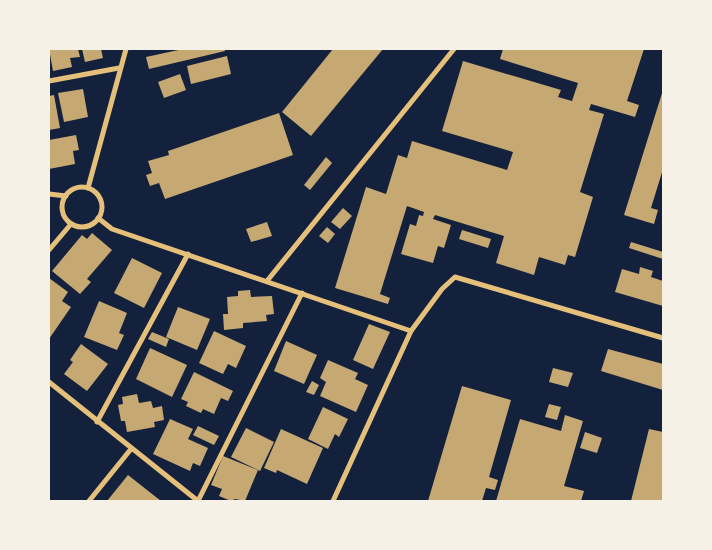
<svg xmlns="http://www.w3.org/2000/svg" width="712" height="550" font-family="'Noto Sans',sans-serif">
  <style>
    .building { fill: #c6a872 }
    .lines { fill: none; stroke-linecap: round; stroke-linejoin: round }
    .minor { stroke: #e5c07b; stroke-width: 5 }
  </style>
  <rect width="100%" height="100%" fill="#14213d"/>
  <g class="building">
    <polygon points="49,49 78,49 80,57 70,58 72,67 53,71"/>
    <polygon points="82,49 101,49 103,58 85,62"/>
    <polygon points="183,49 225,49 225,51 149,69 146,57"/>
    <polygon points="333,49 383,49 311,136 282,112"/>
    <polygon points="503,49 644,49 627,101 639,105 635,117 591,104 589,110 604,114 580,192 593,197 575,257 568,255 565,265 539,257 534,275 496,263 504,236 435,215 433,219 451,225 444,248 438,246 433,263 401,254 410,224 416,226 419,215 423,216 424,212 407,206 380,294 390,298 388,304 335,288 366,187 386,194 398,155 407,158 412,141 507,170 513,152 442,131 463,61 561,90 558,97 572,101 578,83 500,59"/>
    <polygon points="227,56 231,74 191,84 187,66"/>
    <polygon points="180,74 186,90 164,98 158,82"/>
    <polygon points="83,89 88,117 64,122 58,93"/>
    <polygon points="663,90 663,169 651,208 658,210 654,224 624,215"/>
    <polygon points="54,95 60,128 49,130 49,96"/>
    <polygon points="279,113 293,155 165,199 159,183 150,186 146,175 152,173 148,161 169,155 168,151"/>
    <polygon points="76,135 79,150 73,151 75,164 49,169 49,140"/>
    <polygon points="326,157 332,163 310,190 304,185"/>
    <polygon points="343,208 352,216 340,229 331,222"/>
    <polygon points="267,222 272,236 251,242 246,229"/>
    <polygon points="327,227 335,234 328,243 319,236"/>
    <polygon points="462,230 491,239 488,248 459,239"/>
    <polygon points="92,233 112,250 87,279 91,282 80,294 52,271 82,235 87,239"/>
    <polygon points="631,242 663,252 663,259 629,248"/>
    <polygon points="132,258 162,273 144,308 114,293"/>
    <polygon points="640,267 653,271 651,277 663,281 663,306 615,292 622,269 639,274"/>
    <polygon points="49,278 68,292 62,301 71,307 49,339"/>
    <polygon points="250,290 251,297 272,296 274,314 266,315 267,321 243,323 243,328 224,330 223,314 228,314 227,297 238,296 238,291"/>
    <polygon points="99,301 127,313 119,333 124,335 117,350 84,337"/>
    <polygon points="178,307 210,319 197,350 166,337"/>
    <polygon points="369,324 390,332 373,369 353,360"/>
    <polygon points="214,331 246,346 236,368 228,364 223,374 199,363"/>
    <polygon points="152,332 169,339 166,347 148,339"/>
    <polygon points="286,341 317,355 304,384 274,371"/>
    <polygon points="81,344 108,364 87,391 64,374 73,362 70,360"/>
    <polygon points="150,348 187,365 172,397 136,379"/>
    <polygon points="608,349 663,364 663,390 601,371"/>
    <polygon points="328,360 358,373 355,379 368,385 356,412 320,396 326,382 320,378"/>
    <polygon points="553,368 573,373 568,387 549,382"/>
    <polygon points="194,372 233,391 228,401 221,398 214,414 203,409 201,413 186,406 188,402 181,399"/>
    <polygon points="312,381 319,385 314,395 306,392"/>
    <polygon points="462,386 511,400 489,477 498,480 495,490 486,488 482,501 428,501"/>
    <polygon points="137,394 139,403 151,401 153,408 162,406 164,420 154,422 155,427 127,432 125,421 121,421 118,405 123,404 122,397"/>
    <polygon points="549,404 561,407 557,420 545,417"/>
    <polygon points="323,407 348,419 339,437 335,434 328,449 308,439"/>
    <polygon points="565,415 583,421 564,486 584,491 581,501 496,501 520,419 561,431"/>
    <polygon points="170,419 193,429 188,439 208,448 200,466 193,463 190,471 153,454"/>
    <polygon points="198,426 219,436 214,445 193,435"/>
    <polygon points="246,428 274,442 260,471 231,457"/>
    <polygon points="281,429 323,448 307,484 277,470 276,473 264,468"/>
    <polygon points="649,429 663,432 663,501 631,501"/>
    <polygon points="585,432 602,438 597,453 580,448"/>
    <polygon points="223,456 258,470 245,501 235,499 231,501 219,496 222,489 211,485"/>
    <polygon points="128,475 161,501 107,501"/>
  </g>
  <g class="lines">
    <g class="minor">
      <polyline points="49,81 119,68"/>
      <circle cx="82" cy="207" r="20"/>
      <polyline points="88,188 126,49"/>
      <polyline points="49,194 66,196"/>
      <polyline points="98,218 112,229 411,331"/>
      <polyline points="49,250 71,224"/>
      <polyline points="267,281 454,49"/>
      <polyline points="49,382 198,501 302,293"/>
      <polyline points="97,422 188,254"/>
      <polyline points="89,501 131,449"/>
      <polyline points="333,501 411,331 442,289 455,277 663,338"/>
    </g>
  </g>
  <rect width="712" height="550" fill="none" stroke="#f6f1e7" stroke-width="100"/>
</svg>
